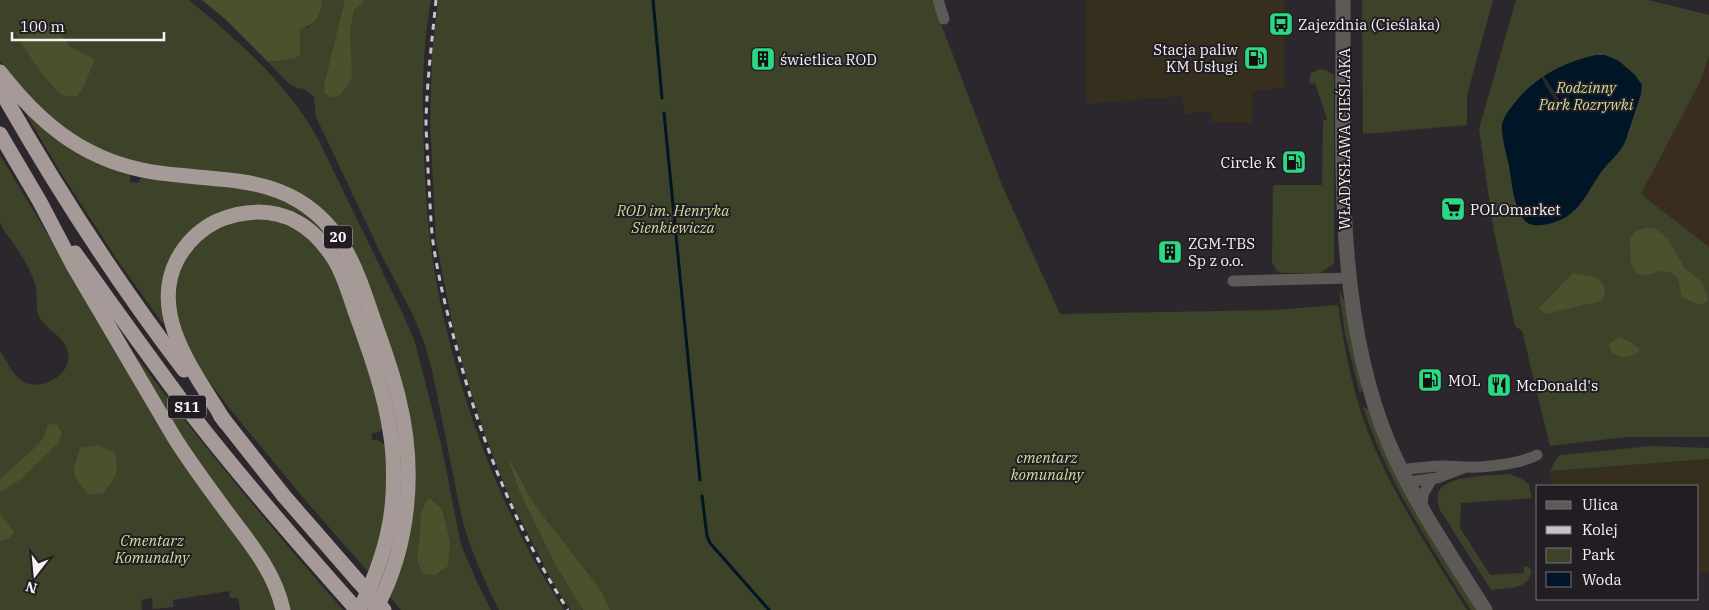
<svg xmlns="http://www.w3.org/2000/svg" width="1709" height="610" font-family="'IBM Plex Serif',serif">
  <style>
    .industrial { fill: #372f1e }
    .education { fill: #3a2d20 }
    .green { fill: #3d4328 }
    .forest { fill: #4a522d }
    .water { fill: #001525 }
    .pier { fill: #2c272d }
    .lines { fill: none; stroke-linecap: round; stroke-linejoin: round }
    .stream { stroke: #001525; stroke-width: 3 }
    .minor { stroke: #5d5957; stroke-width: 11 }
    .tertiary { stroke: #5d5957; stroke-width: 15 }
    .motorway { stroke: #a59a97; stroke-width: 15 }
    .rail { stroke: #c7c3c8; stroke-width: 3; stroke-dasharray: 6 6; stroke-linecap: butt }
    .motorway-bridge { stroke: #a59a97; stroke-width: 15 }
    .labels { text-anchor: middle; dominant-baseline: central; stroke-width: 4; stroke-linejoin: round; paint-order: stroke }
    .shield { fill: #221d23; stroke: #b6b2b7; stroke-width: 1 }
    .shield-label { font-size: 14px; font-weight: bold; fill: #f6f2f7 }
    .poi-label { font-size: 15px; fill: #f6f2f7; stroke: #221d23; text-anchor: start }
    .park-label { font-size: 15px; font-style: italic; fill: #cedd9b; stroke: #221d23 }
    .street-label { font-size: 15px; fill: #f6f2f7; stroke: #221d23 }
  </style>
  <rect width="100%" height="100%" fill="#2c272d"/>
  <g class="industrial">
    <polygon points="1086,0 1284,0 1284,88 1253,91 1252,123 1212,122 1212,111 1184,114 1182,96 1086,104"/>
    <polygon points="1709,459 1709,572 1698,573 1698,486 1551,486 1550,471"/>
  </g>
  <polygon class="education" points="1709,56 1709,247 1641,194 1700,82"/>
  <g class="green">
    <path d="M 0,0 L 189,0 C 237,40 290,85 319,141 L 402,312 L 415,342 L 442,448 L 461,545 L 477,582 L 491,610 L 401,610 L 389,595 L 398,374 L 316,206 L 169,169 L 132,162 L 87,144 L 40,110 L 5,69 L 0,60 Z"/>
    <path d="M 322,0 L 431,0 C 422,50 422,101 424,151 C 425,178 426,204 429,231 C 441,336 477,451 526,545 C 537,567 551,589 564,610 L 499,610 C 484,580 471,551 462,519 L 432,370 L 425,345 L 413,315 L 381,254 L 316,117 L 314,97 L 305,89 L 297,88 L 288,83 L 268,62 L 293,59 L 301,46 L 298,40 L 300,30 L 309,27 L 322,4 Z"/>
    <path d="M 438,0 L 932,0 L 1002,185 L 1060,314 L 1275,310 L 1338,305 C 1345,354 1355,404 1375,449 C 1400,506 1434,557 1467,610 L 610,610 L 601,590 L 535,505 L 509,459 L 520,493 L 555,564 L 583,610 L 571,610 L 556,588 L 511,501 L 485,435 L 466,377 L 453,327 L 436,241 L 430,121 L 432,55 Z"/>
    <polygon points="1362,0 1493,0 1470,84 1467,96 1467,125 1363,134"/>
    <polygon points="1516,0 1648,0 1709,15 1709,56 1700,82 1641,194 1709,247 1709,437 1626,437 1550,446 1522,331 1515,326 1494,232 1479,129"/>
    <polygon points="1320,69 1325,70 1334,75 1334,264 1320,273 1282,273 1277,271 1272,262 1273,187 1275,185 1322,185 1323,121 1327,119 1315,83 1311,84 1309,80 1311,73"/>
    <path d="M 23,109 L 46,130 L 70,146 L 100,161 L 126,171 L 130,176 L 130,182 L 138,183 L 141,178 L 150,177 C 191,183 251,180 287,200 C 304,210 321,222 333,239 C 350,262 358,290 368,318 C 383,361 400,407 402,453 C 404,499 396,543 381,586 L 378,583 C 399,526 405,464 391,405 C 383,373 371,342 361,311 C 350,280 339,244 311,224 C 240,173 144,235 165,321 L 163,324 L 116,258 L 61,173 Z"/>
    <path d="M 0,155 L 53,243 L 255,558 L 277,610 L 240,610 L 238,598 L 230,598 L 229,591 L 173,600 L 173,607 L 153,609 L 152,598 L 141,600 L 142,610 L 0,610 L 0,350 C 6,360 14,378 26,383 C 44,390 72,374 68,353 C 64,334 43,329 38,314 C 36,306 37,296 36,288 C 33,273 23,258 16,247 C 11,239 1,229 0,221 C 0,200 0,177 0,155 Z"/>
    <polygon points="250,218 274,220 300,231 320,250 333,269 365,356 384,425 380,432 372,433 372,440 378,440 386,446 388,485 380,539 370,574 306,501 238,419 204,375 183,339 173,300 179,268 198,241 223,225"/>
    <polygon points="1339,291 1345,302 1350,333 1362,387 1360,394 1345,334"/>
    <path d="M 125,341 C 193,434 267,523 343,610 L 288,610 L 199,468 Z"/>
    <path d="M 1363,407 L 1369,410 L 1381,444 L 1393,470 L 1476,610 L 1471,610 C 1430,545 1387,481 1363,407 Z"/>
    <polygon points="1651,446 1709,448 1709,459 1550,471 1557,458 1561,455"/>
    <path d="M 1509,474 L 1522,479 L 1529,484 L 1532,498 L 1461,503 L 1460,528 L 1490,575 L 1524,573 L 1524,566 L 1529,567 L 1532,571 C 1530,574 1530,576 1529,578 C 1523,590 1502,588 1491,590 L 1440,510 C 1438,504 1436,497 1439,491 C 1447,475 1492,476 1509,474 Z"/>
  </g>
  <g class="forest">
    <path d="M 202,0 L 322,0 C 322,15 314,25 300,30 C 299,39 301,46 300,55 L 293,59 L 268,62 L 224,18 Z"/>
    <polygon points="345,0 365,0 354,10 350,30 352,77 346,88 339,96 330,97 324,92 324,86"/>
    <path d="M 45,20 L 56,25 L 70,47 L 88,56 L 94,60 L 83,89 L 77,96 C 69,97 64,97 58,92 C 49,84 21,45 16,33 L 20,30 L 36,34 L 41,31 Z"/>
    <polygon points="1645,228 1654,228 1668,239 1685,269 1701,281 1707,295 1708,302 1700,305 1682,297 1678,278 1671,272 1659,271 1645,276 1637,273 1631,263 1630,239 1635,232"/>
    <polygon points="1573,273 1595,277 1604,285 1605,295 1601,301 1546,314 1539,308"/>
    <path d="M 1620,337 L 1635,345 L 1640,350 C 1631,359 1621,359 1611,352 L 1609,345 L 1611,342 Z"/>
    <polygon points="48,424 57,425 62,433 59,442 21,479 0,492 0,479 39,444 44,437"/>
    <path d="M 97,445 L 115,453 C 120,474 115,478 102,494 L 89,494 C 69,475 73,472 80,448 Z"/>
    <polygon points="507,455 535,505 601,590 610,610 583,610 555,564 520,493"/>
    <polygon points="429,498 442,509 450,543 448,566 435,575 422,573 417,559 420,534 421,514 425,503"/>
    <polygon points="0,515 14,531 10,538 0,541"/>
  </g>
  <path class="water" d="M 1596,55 L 1605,55 L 1619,61 L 1635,75 L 1642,85 L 1641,94 L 1625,142 C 1619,155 1607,163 1599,175 C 1583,200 1575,221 1542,225 C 1534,226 1527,225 1522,217 C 1513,202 1512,183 1509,166 C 1507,155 1499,131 1503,121 C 1505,115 1509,110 1513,105 C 1533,78 1563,62 1596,55 Z"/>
  <polygon class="pier" points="1544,76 1560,101 1568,96 1570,99 1550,111 1548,108 1556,102 1544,83 1542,77"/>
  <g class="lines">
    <g class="stream">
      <polyline points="653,0 662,98"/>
      <polyline points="664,113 700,480"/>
      <polyline points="702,496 707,536 710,543 769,610"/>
    </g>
    <g class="minor">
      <polyline points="938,0 944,19"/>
      <polyline points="1233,281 1350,278"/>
      <path d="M 1401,470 C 1416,468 1430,466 1444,466 C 1451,466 1457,467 1464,467 C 1483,468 1520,464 1537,455"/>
      <polyline points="1408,482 1437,478 1463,468"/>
      <polyline points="1422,508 1423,494 1432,479"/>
    </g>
    <path class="tertiary" d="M 1343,0 C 1344,144 1332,308 1389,444 C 1414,502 1451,556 1485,610"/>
    <g class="motorway">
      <path d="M 0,72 C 38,121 80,157 142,170 C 160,174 179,175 197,177 C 232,180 268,182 299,201 C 345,229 358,274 374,321 C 383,347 393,373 399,400 C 416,469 410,547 375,610"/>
      <path d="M 0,89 C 55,186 116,281 184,370"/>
      <path d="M 0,134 L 40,202 L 74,267 L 174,437 C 189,461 206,484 223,507 C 247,540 274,569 283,610"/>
      <path d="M 75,253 C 114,308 153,362 193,416 C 245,483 301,547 357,610"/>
      <polyline points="220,415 284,496 358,581"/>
      <path d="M 225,422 C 197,375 148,316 177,260 C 186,243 199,230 217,221 C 242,210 272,208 297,222 C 312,230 325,245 334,259 C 344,275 349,294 355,311 C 369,350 384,390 390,431 C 394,452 394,474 393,495 C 391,534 377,575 359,610"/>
    </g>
    <path class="rail" d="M 436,0 C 432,40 427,81 426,121 C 426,137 428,154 428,170 C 430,194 430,218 433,242 C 438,276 446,309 455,342 C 479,436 515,528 568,610"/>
    <polyline class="motorway-bridge" points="358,581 384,610"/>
  </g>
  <defs>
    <symbol id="bus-square" viewBox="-11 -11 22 22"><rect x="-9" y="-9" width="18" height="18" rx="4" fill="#2dd884" stroke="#221d23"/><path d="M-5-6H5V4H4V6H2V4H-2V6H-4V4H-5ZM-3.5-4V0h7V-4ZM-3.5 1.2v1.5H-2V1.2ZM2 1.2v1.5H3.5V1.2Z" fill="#111"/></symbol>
    <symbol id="fuel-square" viewBox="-11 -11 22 22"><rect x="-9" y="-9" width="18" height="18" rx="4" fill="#2dd884" stroke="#221d23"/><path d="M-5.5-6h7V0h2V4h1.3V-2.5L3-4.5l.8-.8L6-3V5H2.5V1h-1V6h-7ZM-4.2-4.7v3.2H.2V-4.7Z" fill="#111"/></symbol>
    <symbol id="building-square" viewBox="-11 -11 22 22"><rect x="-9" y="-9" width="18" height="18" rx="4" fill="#2dd884" stroke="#221d23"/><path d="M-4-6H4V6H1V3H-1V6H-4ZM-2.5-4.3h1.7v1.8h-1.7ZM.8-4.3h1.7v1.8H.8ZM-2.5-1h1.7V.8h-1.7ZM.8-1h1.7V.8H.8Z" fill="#111"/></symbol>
    <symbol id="supermarket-square" viewBox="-11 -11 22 22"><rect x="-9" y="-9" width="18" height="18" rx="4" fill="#2dd884" stroke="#221d23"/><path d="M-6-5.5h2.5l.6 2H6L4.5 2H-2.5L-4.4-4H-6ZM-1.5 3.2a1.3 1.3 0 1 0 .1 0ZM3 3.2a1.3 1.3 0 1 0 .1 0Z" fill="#111"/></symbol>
    <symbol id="restaurant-square" viewBox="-11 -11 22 22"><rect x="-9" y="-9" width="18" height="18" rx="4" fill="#2dd884" stroke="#221d23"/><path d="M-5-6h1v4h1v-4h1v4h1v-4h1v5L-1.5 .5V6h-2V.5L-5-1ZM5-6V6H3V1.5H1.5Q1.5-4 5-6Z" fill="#111"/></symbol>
  </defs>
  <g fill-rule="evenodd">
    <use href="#bus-square" x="1267" y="10" width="28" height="28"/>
    <use href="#fuel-square" x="1242" y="44" width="28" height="28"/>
    <use href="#building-square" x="749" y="45" width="28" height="28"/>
    <use href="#fuel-square" x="1280" y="148" width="28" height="28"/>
    <use href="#supermarket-square" x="1439" y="195" width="28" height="28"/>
    <use href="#building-square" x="1156" y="238" width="28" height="28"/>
    <use href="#fuel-square" x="1416" y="366" width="28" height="28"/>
    <use href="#restaurant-square" x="1485" y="371" width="28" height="28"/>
  </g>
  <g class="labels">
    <g class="shield">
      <rect x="324" y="225.5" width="28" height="23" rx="4"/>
      <rect x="168" y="395.5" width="38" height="23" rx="4"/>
    </g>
    <g class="shield-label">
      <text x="338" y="237">20</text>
      <text x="187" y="407">S11</text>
    </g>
    <g class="poi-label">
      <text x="1298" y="24">Zajezdnia (Cieślaka)</text>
      <text x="1238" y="49" text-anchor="end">Stacja paliw<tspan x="1238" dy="17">KM Usługi</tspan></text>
      <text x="780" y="59">świetlica ROD</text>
      <text x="1276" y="162" text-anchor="end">Circle K</text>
      <text x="1470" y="209">POLOmarket</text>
      <text x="1188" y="243">ZGM-TBS<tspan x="1188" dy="17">Sp z o.o.</tspan></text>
      <text x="1448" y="380">MOL</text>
      <text x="1516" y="385">McDonald's</text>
    </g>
    <g class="park-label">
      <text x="1586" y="87">Rodzinny<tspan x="1586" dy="17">Park Rozrywki</tspan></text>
      <text x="673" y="210">ROD im. Henryka<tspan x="673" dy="17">Sienkiewicza</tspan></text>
      <text x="1047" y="457">cmentarz<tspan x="1047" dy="17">komunalny</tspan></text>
      <text x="152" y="540">Cmentarz<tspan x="152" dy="17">Komunalny</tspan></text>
    </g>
    <g class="street-label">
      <text transform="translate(1344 139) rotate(-90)">WŁADYSŁAWA CIEŚLAKA</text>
    </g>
  </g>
  <rect x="1536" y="485" width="162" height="115" fill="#221d23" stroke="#777278"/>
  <rect x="1546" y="501" width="25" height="8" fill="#5d5957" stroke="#777278"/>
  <text x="1582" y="510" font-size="15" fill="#f6f2f7">Ulica</text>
  <rect x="1546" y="526" width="25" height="8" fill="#c7c3c8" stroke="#777278"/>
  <text x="1582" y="535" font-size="15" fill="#f6f2f7">Kolej</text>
  <rect x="1546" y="548" width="25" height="15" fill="#3d4328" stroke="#777278"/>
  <text x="1582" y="560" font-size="15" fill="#f6f2f7">Park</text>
  <rect x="1546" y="572" width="25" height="15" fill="#001525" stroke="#777278"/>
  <text x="1582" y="585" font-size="15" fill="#f6f2f7">Woda</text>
  <g transform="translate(35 575) rotate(196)" stroke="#221d23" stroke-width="4" paint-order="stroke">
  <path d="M0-4L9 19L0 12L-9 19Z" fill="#f6f2f7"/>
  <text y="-8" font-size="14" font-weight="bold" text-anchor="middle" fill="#f6f2f7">N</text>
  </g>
  <path d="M12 32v8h152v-8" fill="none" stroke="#f6f2f7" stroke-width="2.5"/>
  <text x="20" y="32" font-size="15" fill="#f6f2f7" stroke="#221d23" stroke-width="4" paint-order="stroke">100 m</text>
</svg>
